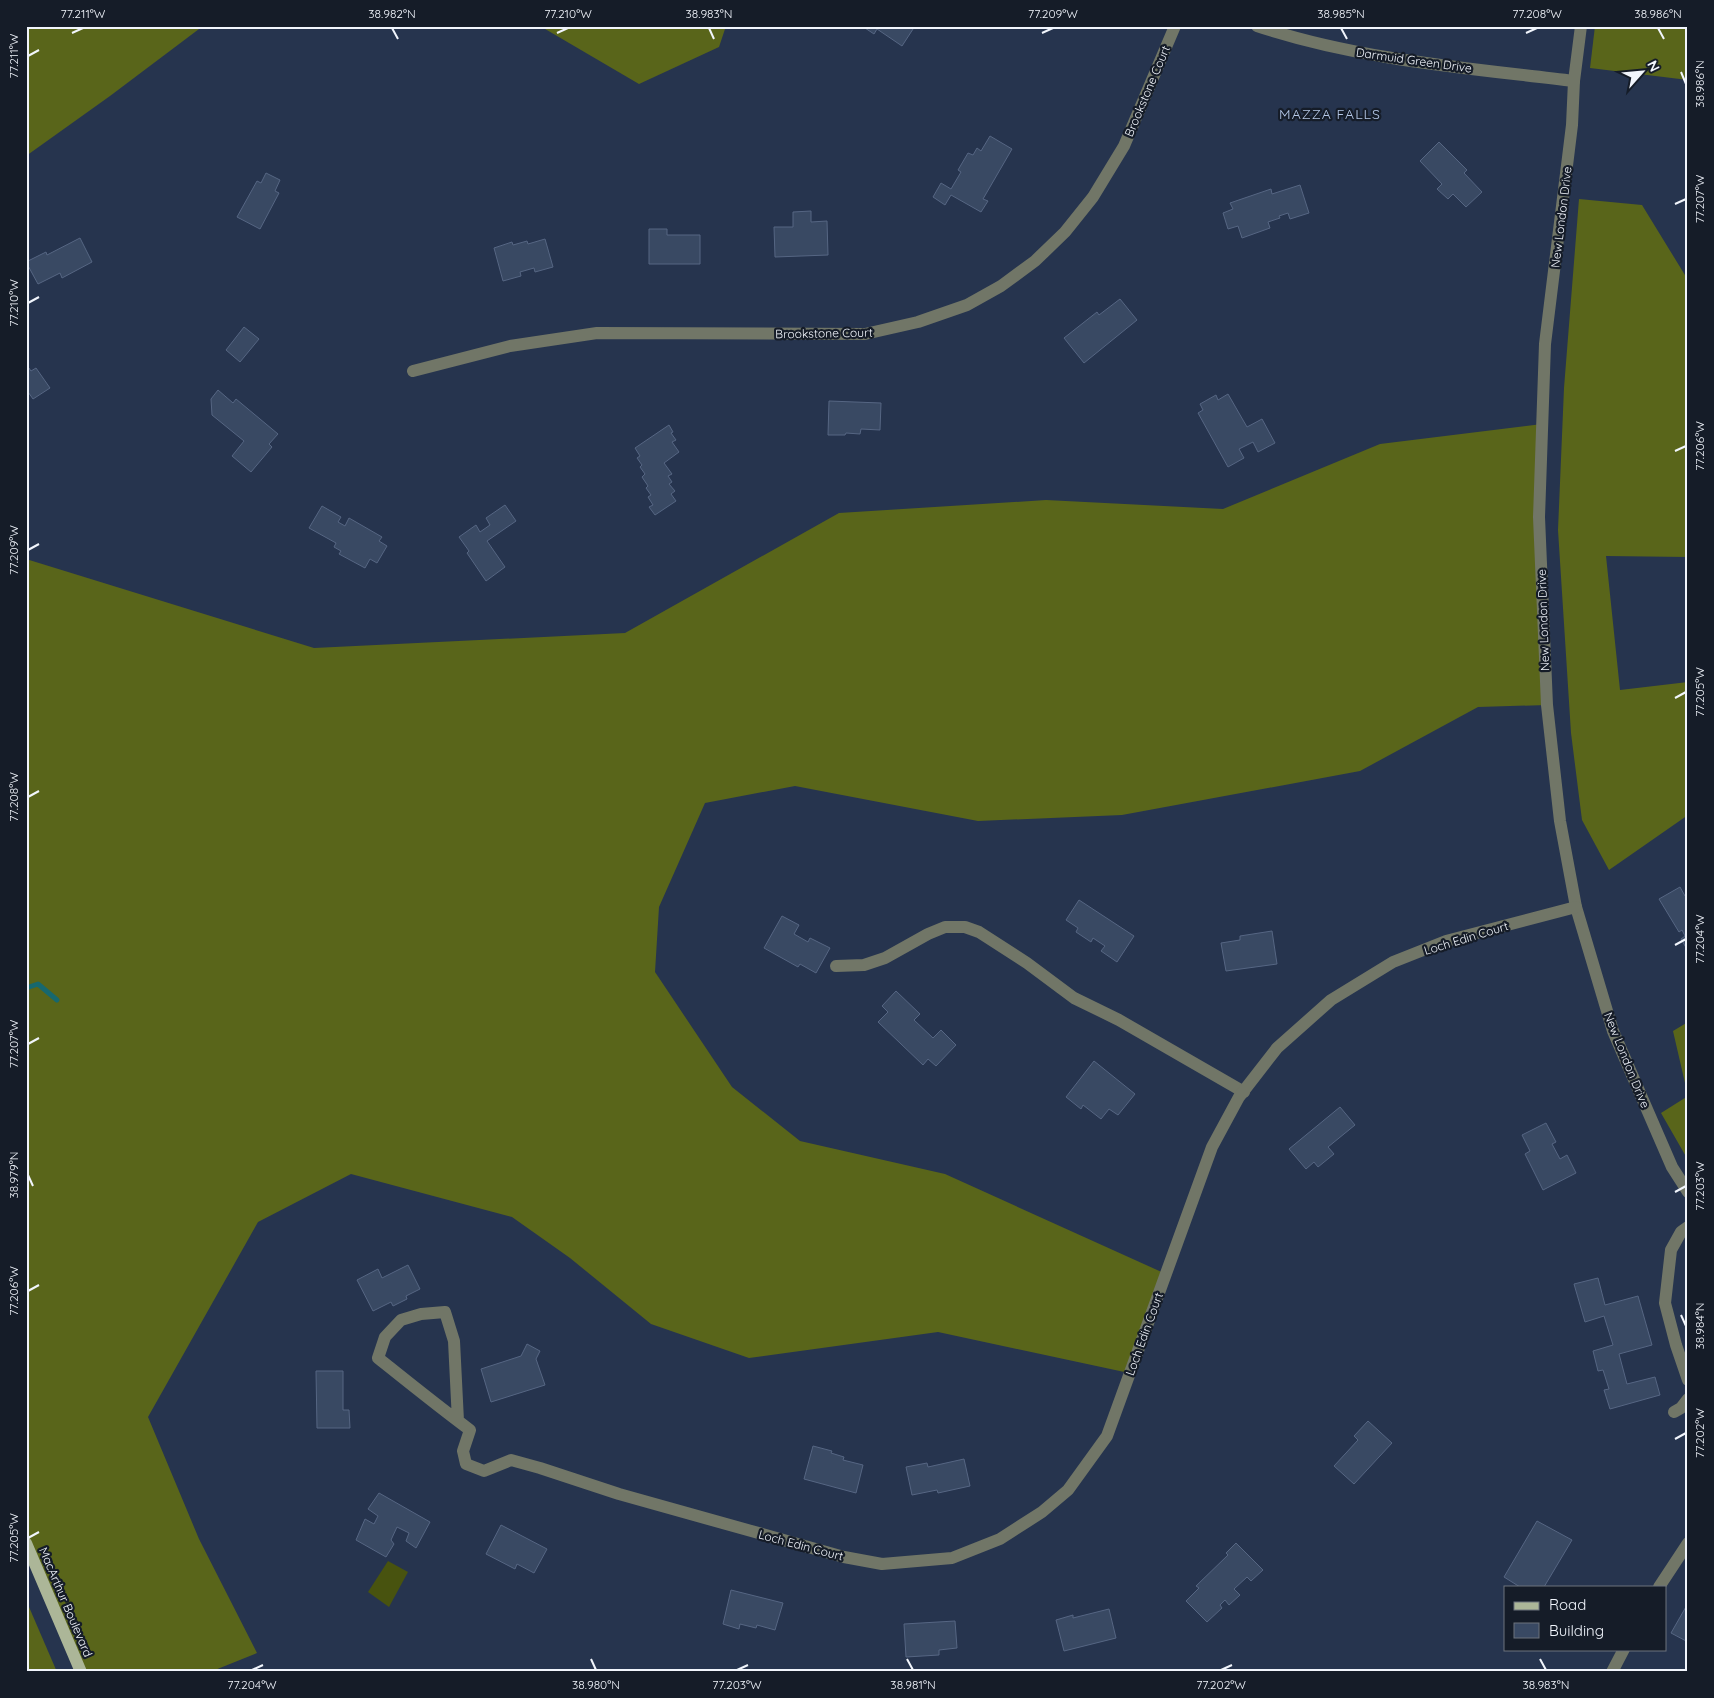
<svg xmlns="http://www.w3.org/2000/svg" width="1714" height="1698" font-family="Quicksand,sans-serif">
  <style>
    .green { fill: #48530f }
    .forest { fill: #59651a }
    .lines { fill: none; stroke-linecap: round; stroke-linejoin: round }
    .stream { stroke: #17686e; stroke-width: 5 }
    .building { fill: #394963; stroke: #566683 }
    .minor { stroke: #717667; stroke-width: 12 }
    .major { stroke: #acb698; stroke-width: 12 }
    .ticks { fill: none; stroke: #f1f5fc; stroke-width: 2 }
    .labels { text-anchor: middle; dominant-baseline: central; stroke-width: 4.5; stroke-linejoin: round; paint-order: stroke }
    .street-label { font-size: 12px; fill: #f1f5fc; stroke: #151c28 }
    .neighbourhood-label { font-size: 14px; letter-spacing: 1px; fill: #b4c7e7; stroke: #151c28 }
    .neatline { fill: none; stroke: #f1f5fc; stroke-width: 2 }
    .ticks-label { font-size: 12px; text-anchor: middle; fill: #f1f5fc }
  </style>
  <rect width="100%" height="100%" fill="#26344e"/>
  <polygon class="green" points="388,1561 408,1572 389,1607 368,1592"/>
  <g class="forest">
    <polygon points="26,26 203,26 110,96 26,156"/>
    <polygon points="540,26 726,26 719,47 639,84"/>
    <polygon points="1595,26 1688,26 1688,80 1590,68"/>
    <polygon points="1579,199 1642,205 1688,280 1688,557 1606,556 1620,690 1688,682 1688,815 1609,870 1582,820 1571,733 1558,530 1564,388"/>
    <polygon points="1542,424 1547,705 1478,707 1360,771 1122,815 978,821 795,786 705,803 659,907 655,972 732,1087 800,1141 945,1174 1166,1274 1129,1373 938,1332 749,1358 651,1324 570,1258 512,1217 351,1174 258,1222 148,1417 199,1539 257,1653 210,1672 81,1672 26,1543 26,559 314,648 625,633 839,513 1046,500 1223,509 1380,444"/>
    <polygon points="1688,1022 1688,1160 1661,1113 1688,1096 1673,1031"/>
    <polygon points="26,1600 57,1672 26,1672"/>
  </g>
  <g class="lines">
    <polyline class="stream" points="26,988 38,984 57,1000"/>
  </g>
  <g class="building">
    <polygon points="862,26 915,26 902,46 877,29 874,34"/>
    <polygon points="990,136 1012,149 983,199 988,201 981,212 951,195 945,205 933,197 941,183 951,189 961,172 958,170 968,153 973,155 977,148 981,151"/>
    <polygon points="1439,142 1467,170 1464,173 1482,192 1466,207 1453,194 1448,199 1437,189 1442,184 1420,161"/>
    <polygon points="266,173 280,180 275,191 279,193 260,229 237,217 257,181 261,183"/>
    <polygon points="1300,185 1309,213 1290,219 1288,213 1279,216 1280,218 1268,222 1270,228 1242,238 1238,226 1228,229 1223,213 1233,209 1230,203 1271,189 1272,194"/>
    <polygon points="811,211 811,222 827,221 828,255 775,257 774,227 793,227 793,212"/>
    <polygon points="649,229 667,229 667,235 700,235 700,264 649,264"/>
    <polygon points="80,238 92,262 62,278 60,273 38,284 26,262 46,252 47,255"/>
    <polygon points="545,239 553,267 535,272 534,268 520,272 521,276 503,281 494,248 512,242 513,245 527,241 528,244"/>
    <polygon points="1120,299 1137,320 1084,363 1064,338 1097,312 1099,315"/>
    <polygon points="244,327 259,339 240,362 226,350"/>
    <polygon points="26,364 31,371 36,368 50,388 33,399 26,389"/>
    <polygon points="218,390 233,403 236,399 278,434 269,444 272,447 251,472 232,456 244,441 212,415 211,399"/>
    <polygon points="1228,394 1247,427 1262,419 1275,443 1258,452 1253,442 1239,449 1244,458 1228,467 1198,413 1203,410 1200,404 1216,395 1218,400"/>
    <polygon points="829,401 881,403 880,430 861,429 860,434 846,433 845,435 828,435"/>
    <polygon points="669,425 673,432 671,433 676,440 672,442 679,452 664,463 672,474 668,476 672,482 669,484 675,491 671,494 676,501 655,515 649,507 653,505 648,497 651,495 646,488 648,486 642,477 645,474 640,467 642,465 637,458 640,456 635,448"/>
    <polygon points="505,505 516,521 487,541 505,567 486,581 467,553 469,551 459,537 476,525 480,532 490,525 486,518"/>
    <polygon points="322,506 341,517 338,522 345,526 349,518 382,537 379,541 387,546 377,563 370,559 365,568 339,554 341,551 334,547 336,543 309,528"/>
    <polygon points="1680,887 1685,896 1688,894 1688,951 1681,939 1685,936 1682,930 1679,932 1659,899"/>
    <polygon points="1079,900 1134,936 1117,962 1101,951 1105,946 1093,938 1091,942 1076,932 1078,928 1066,920"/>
    <polygon points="782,916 799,925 794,934 808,942 810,938 830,948 816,973 800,964 798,967 764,948"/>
    <polygon points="1272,931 1277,964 1226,971 1221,943 1240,940 1240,936"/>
    <polygon points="896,991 920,1014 914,1020 933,1038 941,1030 956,1045 936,1066 928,1059 923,1065 878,1022 888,1012 882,1006"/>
    <polygon points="1094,1061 1135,1094 1118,1115 1109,1109 1101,1119 1083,1105 1081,1109 1066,1097"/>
    <polygon points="1340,1107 1355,1125 1328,1147 1334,1154 1318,1167 1314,1162 1306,1169 1289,1149"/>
    <polygon points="1546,1123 1556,1142 1552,1144 1560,1159 1567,1155 1576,1173 1543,1190 1525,1154 1530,1151 1522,1135"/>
    <polygon points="408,1265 420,1289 406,1296 407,1299 393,1306 391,1302 373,1311 357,1280 378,1269 382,1278"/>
    <polygon points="1598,1278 1605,1305 1638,1296 1652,1345 1619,1354 1627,1384 1655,1377 1660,1395 1610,1409 1604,1390 1609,1389 1603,1370 1598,1371 1593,1351 1613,1345 1604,1316 1585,1322 1574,1284"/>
    <polygon points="527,1344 540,1351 536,1359 545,1385 491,1402 481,1369 521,1356"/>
    <polygon points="316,1371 343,1371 343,1410 349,1410 350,1428 317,1428"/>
    <polygon points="1368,1421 1392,1443 1354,1484 1334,1466 1358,1440 1354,1436"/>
    <polygon points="813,1446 832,1451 831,1453 844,1457 843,1460 863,1465 856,1493 804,1479"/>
    <polygon points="964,1459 970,1486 938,1493 937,1490 912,1495 906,1467 927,1463 928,1467"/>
    <polygon points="379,1493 430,1522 416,1548 406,1541 409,1533 397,1527 391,1540 394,1544 386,1557 356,1540 365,1519 374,1524 378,1516 368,1509"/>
    <polygon points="1537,1521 1572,1540 1544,1587 1520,1587 1504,1577"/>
    <polygon points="501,1525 547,1549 534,1573 517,1564 515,1569 486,1554"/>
    <polygon points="1236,1543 1263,1570 1251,1581 1247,1577 1234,1589 1240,1595 1229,1605 1225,1600 1220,1605 1222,1608 1207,1622 1186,1601 1199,1588 1196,1586 1228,1555 1226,1553"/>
    <polygon points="731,1590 783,1603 775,1630 757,1625 756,1628 740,1624 739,1629 723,1624"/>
    <polygon points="1687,1605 1688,1605 1688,1642 1671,1633"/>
    <polygon points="1109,1609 1116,1638 1064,1651 1056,1620 1073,1615 1073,1618"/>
    <polygon points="955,1621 957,1648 939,1650 939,1655 906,1657 904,1624"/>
  </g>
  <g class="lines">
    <g class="minor">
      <path d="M 1257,26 C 1359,60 1468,68 1574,81"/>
      <polyline points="1581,26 1574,81 1572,125 1545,344 1539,517 1547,705 1560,821 1576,907 1613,1031 1672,1167 1688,1192"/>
      <polyline points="413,371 510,346 597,333 865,334 918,322 967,305 1001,286 1035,261 1065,232 1093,197 1124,146 1175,26"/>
      <polyline points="836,966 864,965 885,958 928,934 945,927 965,927 979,932 1027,963 1074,998 1119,1020 1244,1092"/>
      <polyline points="1688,1227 1681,1232 1671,1250 1665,1303 1676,1345 1688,1380"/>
      <polyline points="1674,1412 1681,1408 1688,1399"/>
      <path d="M 458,1421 L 454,1341 L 445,1312 L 421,1314 L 401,1320 L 385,1337 L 378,1358 C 408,1382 439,1407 470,1430 L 463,1451 L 466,1464 L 484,1471 L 511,1460 L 540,1468 L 619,1494 L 844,1557 L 882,1564 L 952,1558 L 1000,1539 L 1042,1512 L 1068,1490 L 1107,1436 L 1212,1147 L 1239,1097 L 1277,1048 L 1331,1000 L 1393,962 L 1446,941 L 1576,907"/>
      <polyline points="1659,1587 1688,1543"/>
      <polyline points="1612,1672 1624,1649"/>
    </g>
    <polyline class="major" points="26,1543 81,1672"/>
  </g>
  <path class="ticks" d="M 392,28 L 398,39M 709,28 L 714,39M 1341,28 L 1347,39M 1658,28 L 1664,39M 72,33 L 83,28M 557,33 L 568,28M 1042,33 L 1053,28M 1526,33 L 1537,28M 28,56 L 39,50M 1681,72 L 1686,84M 1675,204 L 1686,199M 28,303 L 39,297M 1675,451 L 1686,446M 28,550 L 39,544M 1675,698 L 1686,692M 28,797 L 39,791M 1675,945 L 1686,939M 28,1044 L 39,1038M 28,1175 L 33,1186M 1675,1192 L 1686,1186M 28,1291 L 39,1285M 1681,1315 L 1686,1326M 1675,1439 L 1686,1433M 28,1538 L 39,1532M 591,1659 L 596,1670M 907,1659 L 913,1670M 1540,1659 L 1546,1670M 252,1670 L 263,1665M 737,1670 L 748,1665M 1221,1670 L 1232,1665"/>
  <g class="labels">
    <g class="street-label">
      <text transform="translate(1414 60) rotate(8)">Darmuid Green Drive</text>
      <text transform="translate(1147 91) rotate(-67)">Brookstone Court</text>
      <text transform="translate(1561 217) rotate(-83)">New London Drive</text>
      <text transform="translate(824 333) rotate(-1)">Brookstone Court</text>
      <text transform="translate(1543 620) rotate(-92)">New London Drive</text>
      <text transform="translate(1466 938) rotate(-17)">Loch Edin Court</text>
      <text transform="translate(1627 1060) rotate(68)">New London Drive</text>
      <text transform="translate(1144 1334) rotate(-70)">Loch Edin Court</text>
      <text transform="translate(801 1545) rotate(15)">Loch Edin Court</text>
      <text transform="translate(66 1602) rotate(67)">MacArthur Boulevard</text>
    </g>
    <g class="neighbourhood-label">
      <text x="1330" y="114">MAZZA FALLS</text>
    </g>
  </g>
  <rect width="1714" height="1698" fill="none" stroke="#151c28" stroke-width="55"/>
  <rect x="1504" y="1586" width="162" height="65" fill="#151c28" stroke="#6d737d"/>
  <rect x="1514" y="1602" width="25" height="8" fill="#acb698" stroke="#6d737d"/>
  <text x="1549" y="1610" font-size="15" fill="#f1f5fc">Road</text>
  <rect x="1514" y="1623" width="25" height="15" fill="#394963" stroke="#6d737d"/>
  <text x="1549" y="1636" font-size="15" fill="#f1f5fc">Building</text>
  <g transform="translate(1642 72) rotate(63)" stroke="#151c28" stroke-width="4" paint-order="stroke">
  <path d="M0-4L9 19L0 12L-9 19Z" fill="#f1f5fc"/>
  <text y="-8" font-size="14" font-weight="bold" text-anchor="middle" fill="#f1f5fc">N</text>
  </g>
  <rect x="28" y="28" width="1658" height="1642" class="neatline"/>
  <g class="ticks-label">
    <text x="83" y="18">77.211°W</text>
    <text x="392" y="18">38.982°N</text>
    <text x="568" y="18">77.210°W</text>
    <text x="709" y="18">38.983°N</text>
    <text x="1053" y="18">77.209°W</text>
    <text x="1341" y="18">38.985°N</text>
    <text x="1537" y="18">77.208°W</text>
    <text x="1658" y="18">38.986°N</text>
    <text transform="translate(14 56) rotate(-90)" y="4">77.211°W</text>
    <text transform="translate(1700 84) rotate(-90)" y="4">38.986°N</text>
    <text transform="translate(1700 199) rotate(-90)" y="4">77.207°W</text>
    <text transform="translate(14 303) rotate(-90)" y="4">77.210°W</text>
    <text transform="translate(1700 446) rotate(-90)" y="4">77.206°W</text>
    <text transform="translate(14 550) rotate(-90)" y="4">77.209°W</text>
    <text transform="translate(1700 692) rotate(-90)" y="4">77.205°W</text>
    <text transform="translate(14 797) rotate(-90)" y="4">77.208°W</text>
    <text transform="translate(1700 939) rotate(-90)" y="4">77.204°W</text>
    <text transform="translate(14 1044) rotate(-90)" y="4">77.207°W</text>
    <text transform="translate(14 1175) rotate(-90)" y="4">38.979°N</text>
    <text transform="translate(1700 1186) rotate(-90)" y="4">77.203°W</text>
    <text transform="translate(14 1291) rotate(-90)" y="4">77.206°W</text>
    <text transform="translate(1700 1326) rotate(-90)" y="4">38.984°N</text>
    <text transform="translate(1700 1433) rotate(-90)" y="4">77.202°W</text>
    <text transform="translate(14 1538) rotate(-90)" y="4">77.205°W</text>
    <text x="252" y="1689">77.204°W</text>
    <text x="596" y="1689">38.980°N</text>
    <text x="737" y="1689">77.203°W</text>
    <text x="913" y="1689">38.981°N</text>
    <text x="1221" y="1689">77.202°W</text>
    <text x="1546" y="1689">38.983°N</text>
  </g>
</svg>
